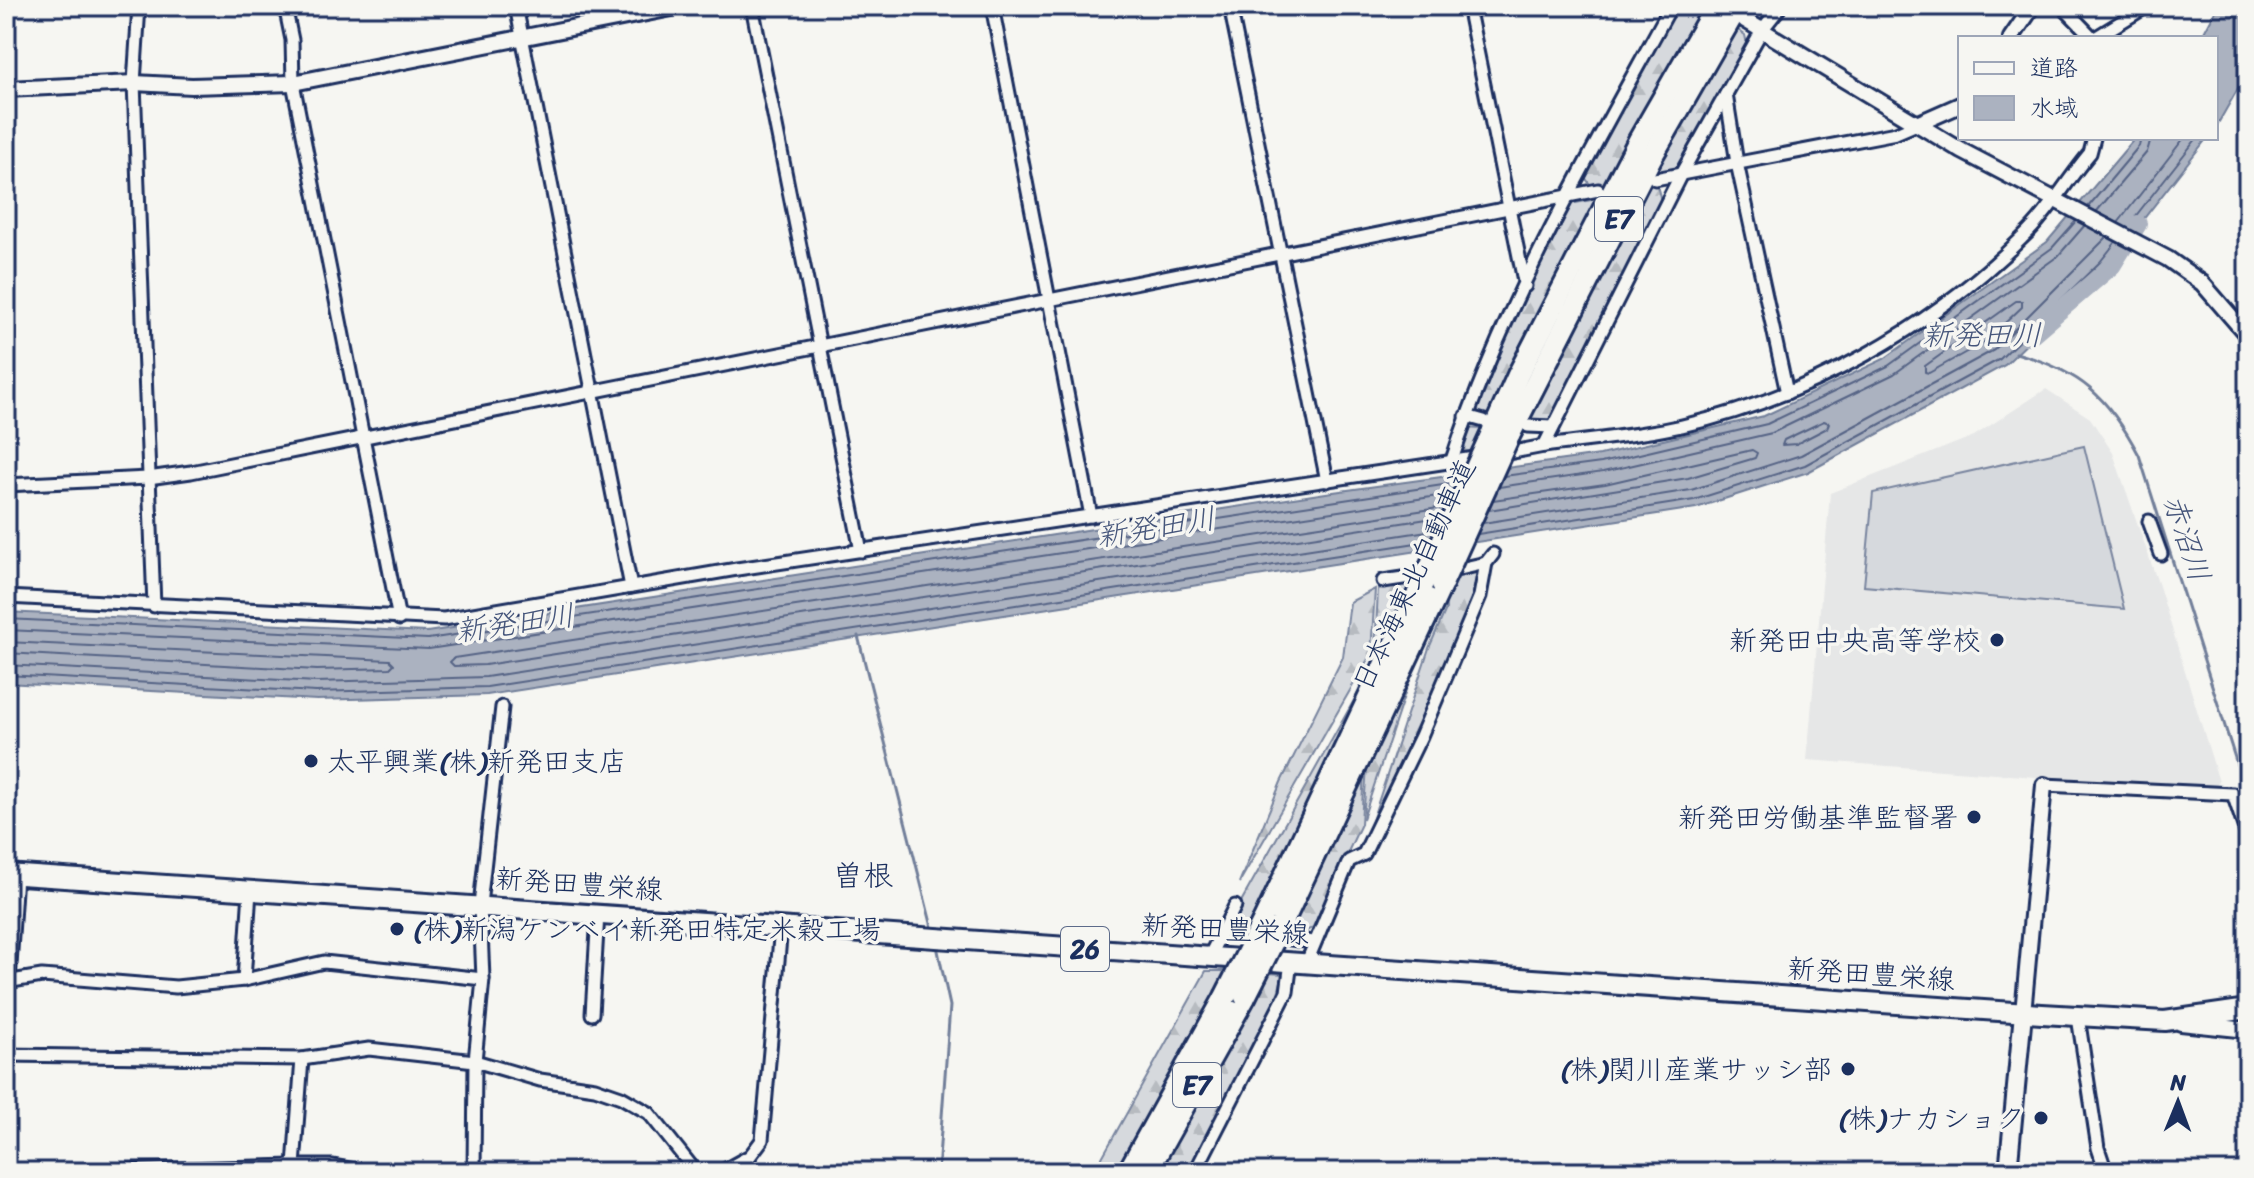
<svg xmlns="http://www.w3.org/2000/svg" width="2254" height="1178" font-family="Sriracha,'Klee One',sans-serif">
  <style>
    .built { fill: #e6e7e7 }
    .grass { fill: #d6d9dd; stroke: #78849e; stroke-width: 2 }
    .forest { fill: url(#forest-firs); stroke: #78849e; stroke-width: 2 }
    .water { fill: #abb2c0; stroke: #717e99; stroke-width: 2 }
    .lines { fill: none; stroke-linecap: round; stroke-linejoin: round }
    .shore { stroke: #556385; stroke-width: 2 }
    .stream { stroke: #717e99; stroke-width: 3 }
    .river { stroke: #abb2c0; stroke-width: 18 }
    .minor-casing { stroke: #1b2f5e; stroke-width: 17 }
    .tertiary-casing { stroke: #1b2f5e; stroke-width: 20 }
    .secondary-casing { stroke: #1b2f5e; stroke-width: 22 }
    .primary-casing { stroke: #1b2f5e; stroke-width: 24 }
    .motorway-casing { stroke: #1b2f5e; stroke-width: 26 }
    .minor { stroke: #f6f6f2; stroke-width: 11 }
    .tertiary { stroke: #f6f6f2; stroke-width: 14 }
    .secondary { stroke: #f6f6f2; stroke-width: 16 }
    .primary { stroke: #f6f6f2; stroke-width: 18 }
    .motorway { stroke: #f6f6f2; stroke-width: 20 }
    .motorway-bridge-casing { stroke: #1b2f5e; stroke-width: 26; stroke-linecap: butt }
    .motorway-bridge { stroke: #f6f6f2; stroke-width: 20 }
    .poi-dot { fill: #1b2f5e; stroke: #f6f6f2; stroke-width: 3 }
    .labels { text-anchor: middle; dominant-baseline: central; stroke-width: 7; stroke-linejoin: round; paint-order: stroke }
    .shield { fill: #f6f6f2; stroke: #5d6b8a; stroke-width: 2 }
    .shield-label { font-size: 26px; font-weight: bold; fill: #1b2f5e }
    .street-label { font-size: 28px; fill: #1b2f5e; stroke: #f6f6f2 }
    .poi-label { font-size: 28px; fill: #1b2f5e; stroke: #f6f6f2; text-anchor: end }
    .water-label { font-size: 30px; font-style: italic; fill: #46567b; stroke: #f6f6f2 }
    .neighbourhood-label { font-size: 30px; fill: #1b2f5e; stroke: #f6f6f2 }
  </style>
  <defs>
    <pattern id="forest-firs" width="22" height="20" patternUnits="userSpaceOnUse" patternTransform="scale(2)"><rect width="22" height="20" fill="#d6d9dd"/><path d="M5 1l3.5 6h-7zM16 11l3.5 6h-7z" fill="#b7bbc0"/></pattern>
  </defs>
  <rect width="100%" height="100%" fill="#f6f6f2"/>
  <filter id="ink" filterUnits="userSpaceOnUse"><feTurbulence type="fractalNoise" baseFrequency=".0125" numOctaves="2"/><feDisplacementMap in="SourceGraphic" scale="16" xChannelSelector="R" yChannelSelector="G"/><feConvolveMatrix kernelMatrix="1 2 1 2 8 2 1 2 1" color-interpolation-filters="sRGB"/></filter>
  <g filter="url(#ink)">
    <polygon class="built" points="2046,389 2090,418 2113,453 2159,586 2219,782 2212,790 1807,760 1830,493 1974,436"/>
    <polygon class="grass" points="2084,446 2124,609 1864,586 1873,493"/>
    <g class="forest">
      <polygon points="1677,6 1702,9 1603,188 1592,187 1584,176"/>
      <polygon points="1734,27 1745,35 1748,49 1676,172 1649,179"/>
      <polygon points="1656,181 1662,205 1547,425 1528,422 1648,183"/>
      <polygon points="1599,193 1488,419 1481,419 1475,406 1484,379 1565,214 1570,204 1591,200"/>
      <polygon points="1465,428 1482,429 1471,457 1458,455"/>
      <polygon points="1477,570 1476,597 1450,651 1437,692 1364,845 1429,648 1446,609 1445,592 1455,575"/>
      <path d="M 1413,581 C 1402,605 1387,625 1375,650 L 1378,589 Z"/>
      <polygon points="1375,589 1371,654 1239,883 1281,782 1343,657 1350,602"/>
      <polygon points="1413,669 1363,819 1367,767"/>
      <polygon points="1367,677 1251,930 1241,925 1237,909"/>
      <polygon points="1364,772 1361,824 1313,927 1297,937 1284,936"/>
      <polygon points="1206,971 1228,971 1120,1172 1099,1172 1100,1161"/>
      <polygon points="1267,973 1283,974 1275,1005 1191,1172 1155,1172"/>
    </g>
    <g class="water">
      <polygon points="2218,6 2248,6 2248,71 2216,127 2216,38 2201,38"/>
      <polygon points="2135,138 2207,138 2106,267 2005,365 1808,472 1696,508 487,695 317,700 6,683 6,612 427,632 1326,493 1600,455 1764,416 1884,359 2047,242"/>
    </g>
    <g class="lines">
      <g class="shore">
        <polyline points="2088,207 2139,146 2141,138"/>
        <polyline points="2097,211 2147,152 2151,138"/>
        <polyline points="2118,223 2184,138"/>
        <polyline points="2127,227 2197,138"/>
        <polygon points="2016,301 2022,301 2022,307 1986,341 1929,373 1925,372 1925,366"/>
        <polygon points="1824,421 1829,423 1827,428 1796,444 1782,445 1784,440"/>
        <polyline points="1504,476 1601,463 1767,424 1888,366 2052,248 2076,221"/>
        <polyline points="1499,487 1603,472 1772,433 1894,374 2058,256 2085,225"/>
        <polyline points="1489,510 1688,478 1755,458 1757,453 1752,450 1605,484 1493,500"/>
        <polyline points="1440,517 485,665 454,666 450,662 454,658 1445,507"/>
        <polyline points="1483,523 1691,490 1801,455 1994,350 2107,237"/>
        <polyline points="1478,534 1694,500 1805,465 2000,359 2100,262 2116,242"/>
        <polyline points="6,619 428,639 1456,483"/>
        <polyline points="6,630 429,649 1451,494"/>
        <polyline points="6,642 390,660 394,664 390,668 317,670 6,653"/>
        <polyline points="6,665 317,682 486,677 1434,530"/>
        <polyline points="6,675 316,692 487,687 1429,541"/>
      </g>
      <g class="stream">
        <path d="M 2016,353 C 2080,371 2108,396 2139,455 L 2248,799"/>
        <polyline points="858,636 933,931"/>
        <polyline points="937,946 950,1006 938,1172"/>
      </g>
      <polyline class="river" points="2029,337 2112,266 2138,224"/>
      <defs>
        <g id="minor">
          <polyline points="139,6 134,83 154,606"/>
          <polyline points="285,6 292,40 293,83 399,619"/>
          <polyline points="516,6 631,587"/>
          <polyline points="752,6 861,551"/>
          <polyline points="992,6 1091,516"/>
          <polyline points="1230,6 1327,481"/>
          <polyline points="1468,6 1525,286"/>
          <polyline points="2062,6 2093,38"/>
          <polyline points="2095,38 2147,6"/>
          <polyline points="1726,94 1737,163 1787,393"/>
          <polyline points="1655,179 1896,133 1917,124"/>
          <polyline points="1466,416 1484,421"/>
          <polyline points="1528,426 1553,427"/>
          <path d="M 1544,446 C 1589,440 1637,436 1682,426 C 1808,397 1930,329 2022,238 C 2048,214 2067,180 2090,153 L 2094,138"/>
          <polyline points="1498,455 1544,446 1681,174 1762,30 1781,6"/>
          <path d="M 1452,460 C 1504,301 1591,153 1671,6"/>
          <polyline points="6,485 148,478 191,472 1598,190"/>
          <polyline points="2149,521 2161,554"/>
          <polyline points="1447,572 1486,563"/>
          <polyline points="1383,581 1430,574"/>
          <polyline points="6,597 444,619 737,569 1481,457"/>
          <polyline points="2044,785 2233,794 2248,838"/>
          <polyline points="1229,921 1246,933 1313,942"/>
          <polyline points="1209,957 1235,906"/>
          <polyline points="1307,962 1349,861 1364,854 1421,736 1480,596 1486,563 1493,554"/>
          <polyline points="244,980 250,891"/>
          <polyline points="9,981 16,875"/>
          <polyline points="6,982 42,976 176,987 244,980 324,962 483,979"/>
          <polyline points="592,1014 598,914"/>
          <polyline points="2078,1017 2098,1148 2106,1172"/>
          <polyline points="6,1055 302,1059 369,1049 475,1061 540,1080 595,1088 621,1097 649,1113 696,1172"/>
          <polyline points="294,1166 302,1059"/>
          <polyline points="73,1172 294,1166 332,1166 367,1172"/>
          <polyline points="474,1172 475,1061 483,979 480,905 502,707"/>
          <polyline points="721,1172 750,1156 762,1140 781,927"/>
          <polyline points="1195,1172 1287,992 1291,962"/>
        </g>
        <g id="tertiary">
          <polyline points="1745,20 1962,151 2168,259 2202,283 2248,336"/>
          <polyline points="2011,38 2033,6"/>
          <polyline points="6,89 134,83 192,86 293,83 682,6"/>
          <polyline points="1917,124 1960,105"/>
          <polyline points="2023,1013 2044,785"/>
          <polyline points="2181,1023 2248,1030"/>
        </g>
        <polyline id="secondary" points="2008,1172 2023,1013"/>
        <polyline id="primary" points="6,874 2042,1014 2165,1021 2248,1009"/>
        <g id="motorway">
          <polyline points="1492,433 1518,375 1639,140 1716,6"/>
          <polyline points="1509,436 1651,158 1738,6"/>
          <polyline points="1263,922 1422,585"/>
          <polyline points="1282,924 1442,584"/>
          <polyline points="1128,1172 1225,997"/>
          <polyline points="1147,1172 1245,997"/>
        </g>
      </defs>
      <use href="#minor" class="minor-casing"/>
      <use href="#tertiary" class="tertiary-casing"/>
      <use href="#secondary" class="secondary-casing"/>
      <use href="#primary" class="primary-casing"/>
      <use href="#motorway" class="motorway-casing"/>
      <use href="#minor" class="minor"/>
      <use href="#tertiary" class="tertiary"/>
      <use href="#secondary" class="secondary"/>
      <use href="#primary" class="primary"/>
      <use href="#motorway" class="motorway"/>
      <defs>
        <g id="motorway-bridge">
          <polyline points="1442,584 1509,436"/>
          <polyline points="1422,585 1492,433"/>
          <polyline points="1225,997 1263,922"/>
          <polyline points="1245,997 1282,924"/>
        </g>
      </defs>
      <use href="#motorway-bridge" class="motorway-bridge-casing"/>
      <use href="#motorway-bridge" class="motorway-bridge"/>
    </g>
  </g>
  <g class="poi-dot">
    <circle cx="1997" cy="640" r="8"/>
    <circle cx="311" cy="761" r="8"/>
    <circle cx="1974" cy="817" r="8"/>
    <circle cx="397" cy="929" r="8"/>
    <circle cx="1848" cy="1069" r="8"/>
    <circle cx="2041" cy="1118" r="8"/>
  </g>
  <g class="labels">
    <g class="shield">
      <rect x="1595" y="197" width="48" height="44" rx="6"/>
      <rect x="1061" y="927" width="48" height="44" rx="6"/>
      <rect x="1173" y="1063" width="48" height="44" rx="6"/>
    </g>
    <g class="shield-label">
      <text x="1619" y="219">E7</text>
      <text x="1085" y="949">26</text>
      <text x="1197" y="1085">E7</text>
    </g>
    <g class="street-label">
      <text transform="translate(1414 575) rotate(-65)">日本海東北自動車道</text>
      <text transform="translate(579 884) rotate(4)">新発田豊栄線</text>
      <text transform="translate(1225 929) rotate(3)">新発田豊栄線</text>
      <text transform="translate(1871 974) rotate(4)">新発田豊栄線</text>
    </g>
    <g class="poi-label">
      <text x="1981" y="640">新発田中央高等学校</text>
      <text x="327" y="761" text-anchor="start">太平興業(株)新発田支店</text>
      <text x="1958" y="817">新発田労働基準監督署</text>
      <text x="413" y="929" text-anchor="start">(株)新潟ケンベイ新発田特定米穀工場</text>
      <text x="1832" y="1069">(株)関川産業サッシ部</text>
      <text x="2025" y="1118">(株)ナカショク</text>
    </g>
    <g class="water-label">
      <text x="1982" y="335">新発田川</text>
      <text transform="translate(1156 527) rotate(-9)">新発田川</text>
      <text transform="translate(2187 538) rotate(72)">赤沼川</text>
      <text transform="translate(515 623) rotate(-8)">新発田川</text>
    </g>
    <g class="neighbourhood-label">
      <text x="863" y="876">曽根</text>
    </g>
  </g>
  <rect width="2254" height="1178" fill="none" stroke="#f6f6f2" stroke-width="32"/>
  <rect x="16" y="16" width="2222" height="1146" fill="none" stroke="#1b2f5e" stroke-width="3" filter="url(#ink)"/>
  <rect x="1958" y="36" width="260" height="104" fill="#f6f6f2" stroke="#9ea6b7" stroke-width="2"/>
  <rect x="1974" y="62" width="40" height="12" fill="#f6f6f2" stroke="#9ea6b7" stroke-width="2"/>
  <text x="2030" y="76" font-size="24" fill="#1b2f5e">道路</text>
  <rect x="1974" y="96" width="40" height="24" fill="#abb2c0" stroke="#9ea6b7" stroke-width="2"/>
  <text x="2030" y="116" font-size="24" fill="#1b2f5e">水域</text>
  <g transform="translate(2178 1102) rotate(1)" stroke="#f6f6f2" stroke-width="6" paint-order="stroke">
  <path d="M0-6L14 30L0 20L-14 30Z" fill="#1b2f5e"/>
  <text y="-12" font-size="22" font-weight="bold" text-anchor="middle" fill="#1b2f5e">N</text>
  </g>
</svg>
